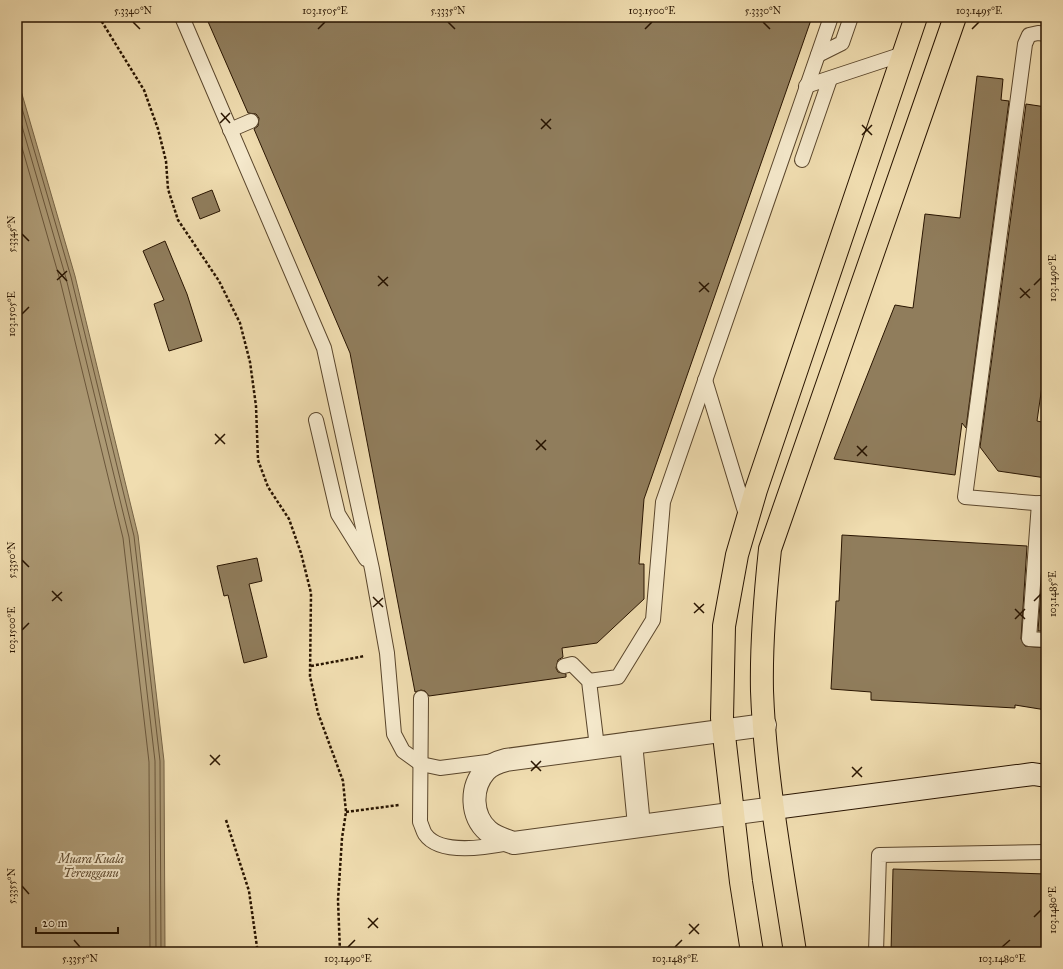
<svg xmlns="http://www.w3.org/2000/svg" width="1063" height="969" font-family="'IM FELL Great Primer',serif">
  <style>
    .water { fill: #ac9974; stroke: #776446 }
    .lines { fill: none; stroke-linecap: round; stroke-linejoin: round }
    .shore { stroke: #6a563a; stroke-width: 1 }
    .building { fill: #907d5c; stroke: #281400 }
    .lane-casing { stroke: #5a462c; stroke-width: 16 }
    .street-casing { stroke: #5a462c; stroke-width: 24 }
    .secondary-casing { stroke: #281400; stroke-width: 24 }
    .primary-casing { stroke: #281400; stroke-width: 24 }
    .path { stroke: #281400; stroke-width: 2.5; stroke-dasharray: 3 2; stroke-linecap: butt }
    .lane { stroke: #f5e9cc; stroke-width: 14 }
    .street { stroke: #f5e9cc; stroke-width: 22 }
    .secondary { stroke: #f5e9cc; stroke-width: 22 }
    .primary { stroke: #f0ddb0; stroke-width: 22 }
    .ticks { fill: none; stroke: #281400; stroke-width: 1.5 }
    .labels { text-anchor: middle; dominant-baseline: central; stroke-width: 4; stroke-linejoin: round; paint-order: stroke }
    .water-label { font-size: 12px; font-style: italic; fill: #5d492e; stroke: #f5e9cc }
    .neatline { fill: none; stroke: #281400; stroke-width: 1.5 }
    .ticks-label { font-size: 10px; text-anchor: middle; fill: #281400 }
  </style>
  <rect width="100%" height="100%" fill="#f0ddb0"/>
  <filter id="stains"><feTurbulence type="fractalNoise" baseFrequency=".005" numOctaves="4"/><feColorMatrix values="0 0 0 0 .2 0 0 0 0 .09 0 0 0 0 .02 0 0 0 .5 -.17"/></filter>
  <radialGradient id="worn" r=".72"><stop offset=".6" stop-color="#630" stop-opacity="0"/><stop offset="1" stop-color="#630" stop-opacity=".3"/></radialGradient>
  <polygon class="water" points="17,77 75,276 138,535 164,761 165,952 17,952"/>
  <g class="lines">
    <g class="shore">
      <polyline points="17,91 71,277 134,536 160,761 161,952"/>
      <polyline points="17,109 66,278 129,537 155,761 156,952"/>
      <polyline points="17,130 60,280 123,538 149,762 150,952"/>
    </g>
  </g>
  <g class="building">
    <polygon points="206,17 812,17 644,499 639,564 644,564 644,599 597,643 562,648 563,657 558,660 556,668 558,672 566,674 566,677 429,696 425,691 421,690 415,692 350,353 254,129 258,126 259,118 256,114 248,113"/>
    <polygon points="977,76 1003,79 1001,100 1009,101 966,428 962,423 955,475 834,459 895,305 913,308 925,214 960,218"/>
    <polygon points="1026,104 1046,107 1046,358 1037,421 1046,423 1046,478 998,471 980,447"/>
    <polygon points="212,190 220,211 200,219 192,198"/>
    <polygon points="165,241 187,294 202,341 169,351 154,304 164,300 143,251"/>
    <polygon points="842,535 1027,546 1021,639 1025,646 1046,648 1046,710 1015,705 1015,708 871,700 871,692 831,689 836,601 839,601"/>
    <polygon points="1044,547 1046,547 1046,631 1038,631"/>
    <polygon points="257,558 262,581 249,584 267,657 244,663 228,595 224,596 217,566"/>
    <polygon points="893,869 1046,874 1046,952 891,952"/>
  </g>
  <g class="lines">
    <defs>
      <g id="lane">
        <polyline points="182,17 324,348 372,569 387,653 394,734 403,751 421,764 440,768 495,761"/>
        <polyline points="1046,34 1038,33 1029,35 1025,44 965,497 1046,504"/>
        <polyline points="818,55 842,43 851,17"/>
        <polyline points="806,86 903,54"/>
        <polyline points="230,130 251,121"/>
        <polyline points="802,160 830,79"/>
        <polyline points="705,380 747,518"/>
        <polyline points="316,420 338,514 366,559"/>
        <polyline points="1039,503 1029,639 1046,640"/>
        <polyline points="564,666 572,664 589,681 597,747"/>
        <polyline points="589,681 618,677 653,620 663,502 831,17"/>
        <path d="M 421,698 L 420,822 C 422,826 423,831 425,834 C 440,856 488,847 509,843"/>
        <polyline points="876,952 879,855 1046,852"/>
      </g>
      <g id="street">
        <path d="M 765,725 L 506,760 C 498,762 490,765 485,771 C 470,788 471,816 488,831 C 496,838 505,840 514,843 L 774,808"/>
        <polyline points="631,743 639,825"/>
      </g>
      <polyline id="secondary" points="774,808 1033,774 1046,776"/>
      <g id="primary">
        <polyline points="752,952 741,882 722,718 724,626 737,555 756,490 916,17"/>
        <path d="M 795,952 C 782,867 765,776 762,691 C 761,644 765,596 770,549 L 955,17"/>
      </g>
    </defs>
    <use href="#lane" class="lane-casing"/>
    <use href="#street" class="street-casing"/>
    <use href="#secondary" class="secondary-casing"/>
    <use href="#primary" class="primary-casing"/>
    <g class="path">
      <polyline points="99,17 144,90 158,129 166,161 168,189 178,220 219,281 240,323 250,362 256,406 258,460 268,487 289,519 301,553 311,593 310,676 318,713 343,781 346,812 342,838 338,900 340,952"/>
      <polyline points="311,666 365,656"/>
      <polyline points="346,812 399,805"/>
      <polyline points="226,820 249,891 257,947 256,952"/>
    </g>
    <use href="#lane" class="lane"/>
    <use href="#street" class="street"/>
    <use href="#secondary" class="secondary"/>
    <use href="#primary" class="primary"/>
  </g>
  <path class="ticks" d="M 133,22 L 140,29M 448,22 L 455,29M 763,22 L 770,29M 318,29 L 325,22M 645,29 L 652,22M 972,29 L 979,22M 221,113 L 230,123M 541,119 L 551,129M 220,123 L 230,113M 862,125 L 872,135M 541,129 L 551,119M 862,135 L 872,125M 22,234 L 29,241M 57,270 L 67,281M 378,276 L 388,286M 57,280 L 67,271M 699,282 L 709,292M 1034,285 L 1041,278M 378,286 L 388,277M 1020,288 L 1030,298M 699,292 L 709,283M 1020,298 L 1030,289M 22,314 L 29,307M 215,434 L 225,444M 536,440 L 546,450M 215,444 L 225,434M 857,446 L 867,456M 536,450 L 546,440M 857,456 L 867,446M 22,560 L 29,567M 52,591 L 62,601M 373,597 L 383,607M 52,601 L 62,592M 1034,601 L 1041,594M 694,603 L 704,613M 373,607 L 383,598M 1015,609 L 1025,619M 694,613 L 704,604M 1015,619 L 1025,609M 22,630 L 29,623M 210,755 L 220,765M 531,761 L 541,771M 210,765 L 220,755M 852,767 L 862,777M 531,771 L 541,761M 852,777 L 862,767M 22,886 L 29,894M 1034,917 L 1041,910M 368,918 L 378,928M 689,924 L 699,934M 368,928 L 378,918M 689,934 L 699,924M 74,940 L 80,947M 348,947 L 355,940M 675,947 L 682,940M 1002,947 L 1010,940"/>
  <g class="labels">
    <g class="water-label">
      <text x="91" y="859">Muara Kuala<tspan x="91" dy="14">Terengganu</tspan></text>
    </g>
  </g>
  <rect width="1063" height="969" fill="none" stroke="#f0ddb0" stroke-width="44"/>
  <path d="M36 927v6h82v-6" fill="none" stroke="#281400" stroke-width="2"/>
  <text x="42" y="927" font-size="12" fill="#281400" stroke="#f5e9cc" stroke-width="3" paint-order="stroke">20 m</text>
  <rect x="22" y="22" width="1019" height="925" class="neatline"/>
  <g class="ticks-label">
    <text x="133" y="14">5.3340°N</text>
    <text x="325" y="14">103.1505°E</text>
    <text x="448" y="14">5.3335°N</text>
    <text x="652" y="14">103.1500°E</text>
    <text x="763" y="14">5.3330°N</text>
    <text x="979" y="14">103.1495°E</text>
    <text transform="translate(11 234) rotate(-90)" y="4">5.3345°N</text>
    <text transform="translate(1052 278) rotate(-90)" y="4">103.1490°E</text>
    <text transform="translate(11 314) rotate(-90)" y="4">103.1505°E</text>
    <text transform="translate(11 560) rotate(-90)" y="4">5.3350°N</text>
    <text transform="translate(1052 594) rotate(-90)" y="4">103.1485°E</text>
    <text transform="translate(11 630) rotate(-90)" y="4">103.1500°E</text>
    <text transform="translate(11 886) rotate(-90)" y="4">5.3355°N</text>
    <text transform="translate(1052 910) rotate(-90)" y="4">103.1480°E</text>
    <text x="80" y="962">5.3355°N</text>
    <text x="348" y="962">103.1490°E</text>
    <text x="675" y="962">103.1485°E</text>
    <text x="1002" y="962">103.1480°E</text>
  </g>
  <rect width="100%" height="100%" filter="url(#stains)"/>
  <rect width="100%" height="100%" fill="url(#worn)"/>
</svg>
